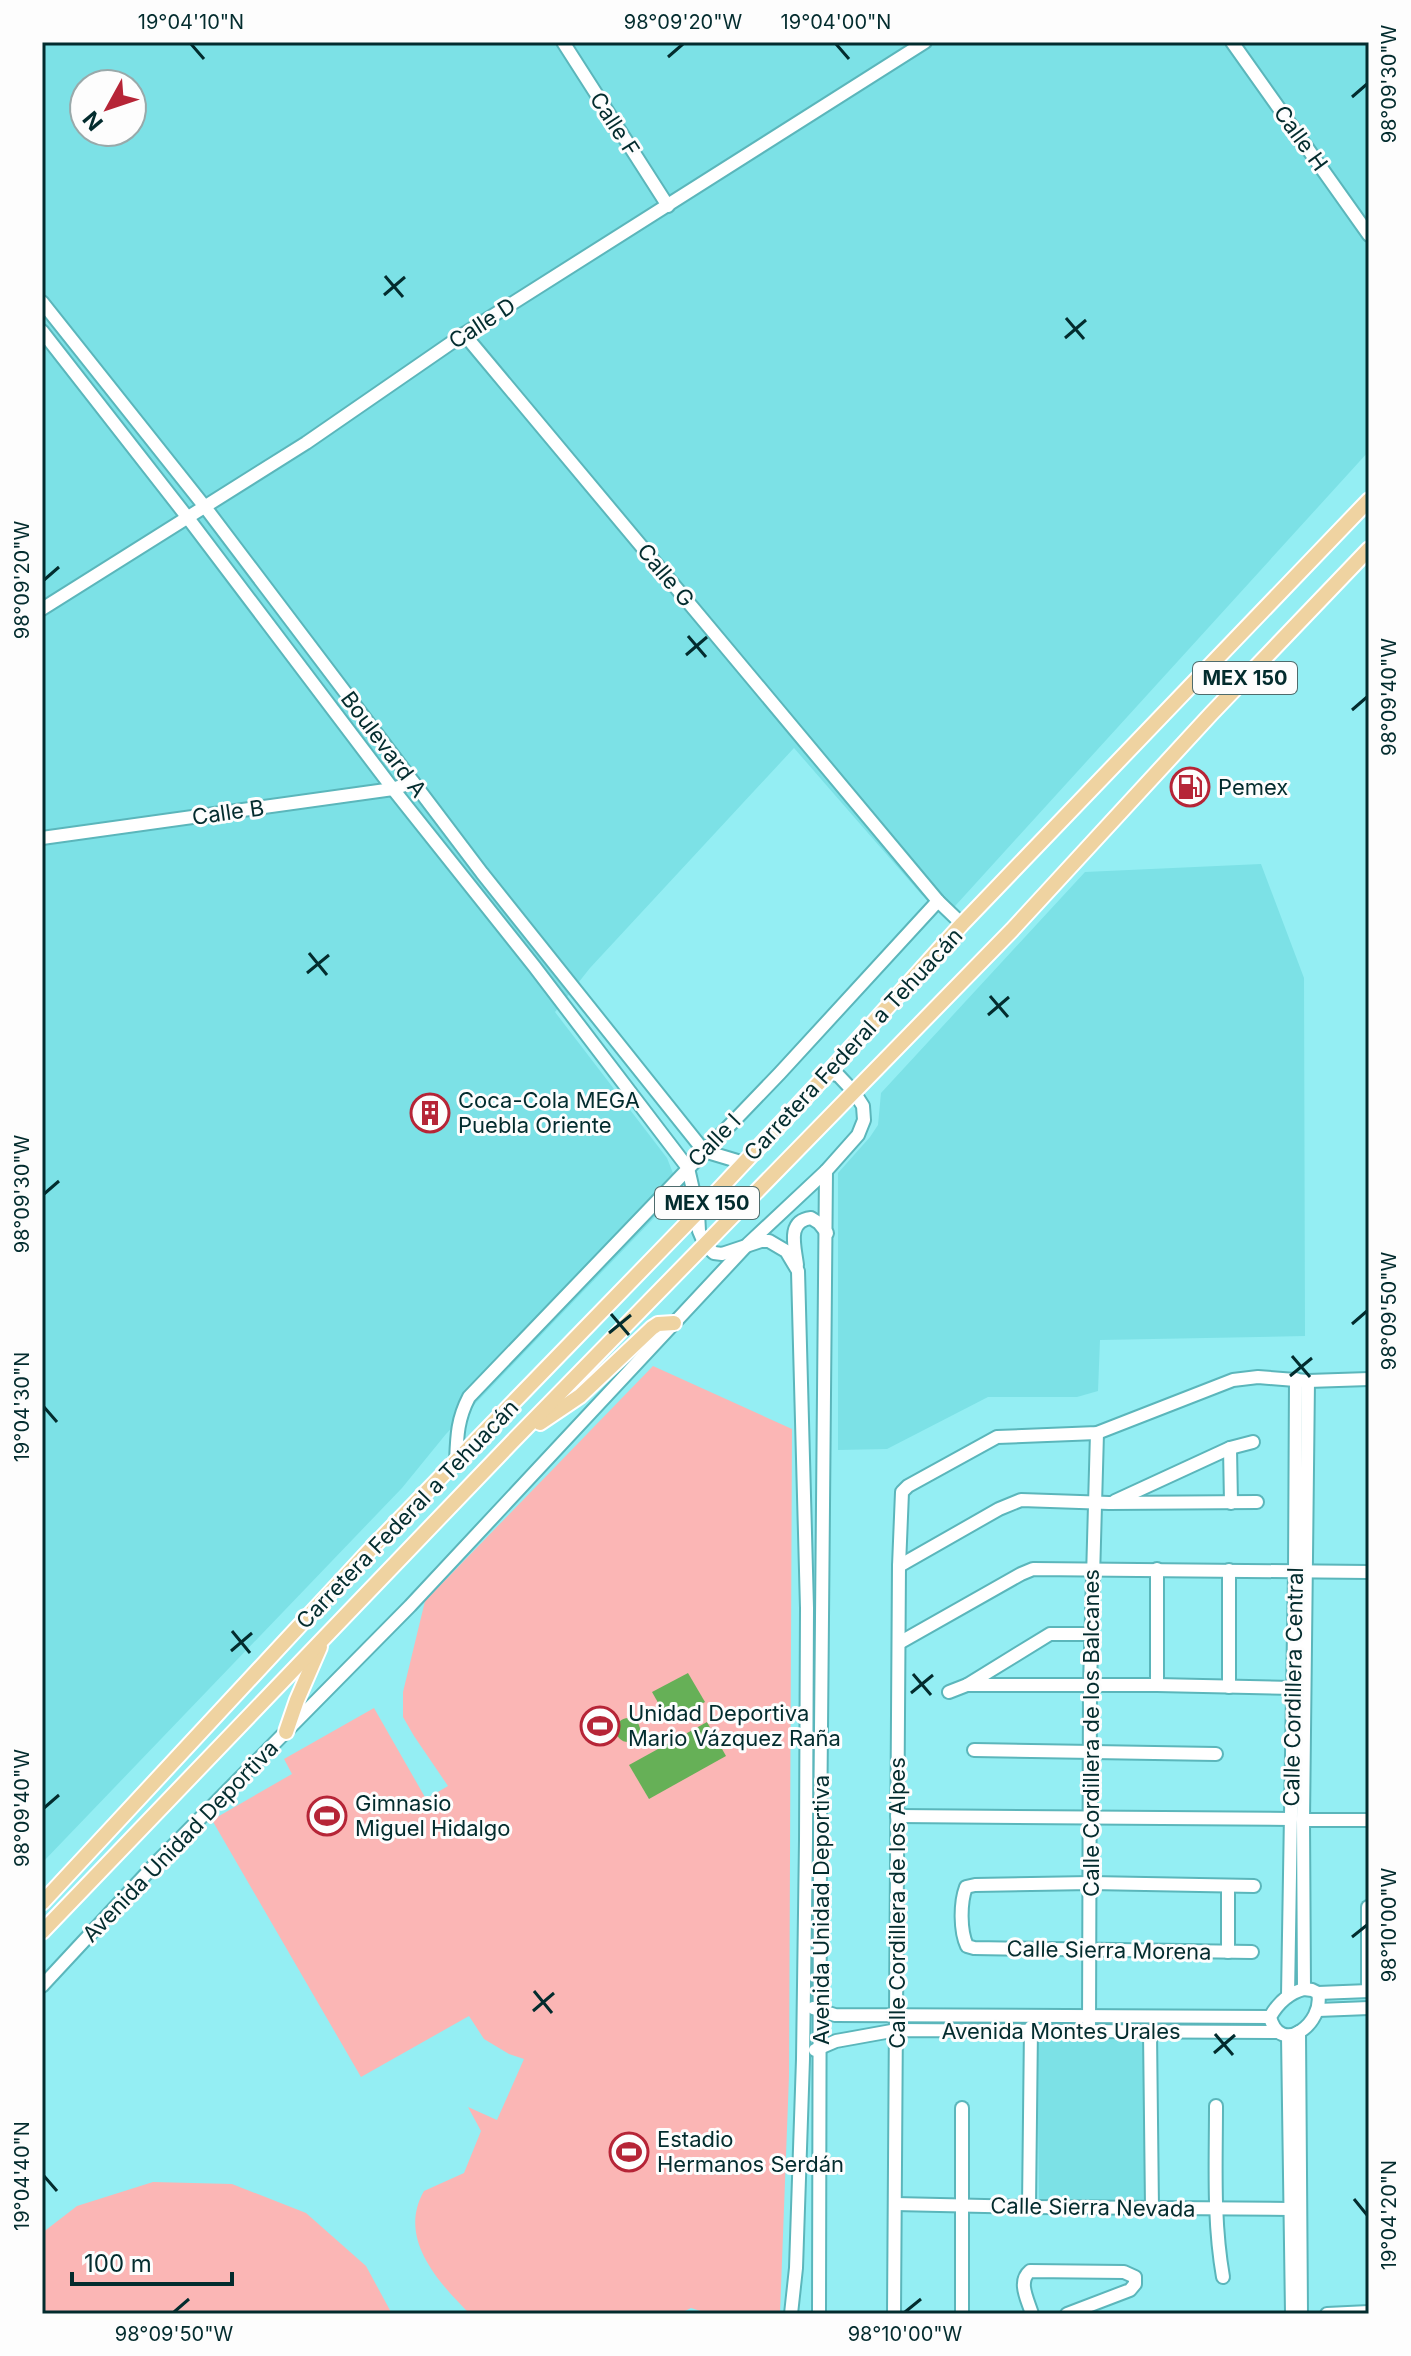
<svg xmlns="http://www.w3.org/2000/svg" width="1411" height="2356" font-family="Inter,sans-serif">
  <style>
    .built { fill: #7ce1e6; fill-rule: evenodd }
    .green { fill: #fbb6b5 }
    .water { fill: #66b057 }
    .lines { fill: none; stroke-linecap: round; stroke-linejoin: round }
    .minor-casing { stroke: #5bb6bb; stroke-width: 16 }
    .major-casing { stroke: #fff; stroke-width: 18 }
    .minor { stroke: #fff; stroke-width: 12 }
    .major { stroke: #efd3a1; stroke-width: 14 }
    .ticks { fill: none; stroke: #032c2e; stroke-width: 3 }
    .labels { text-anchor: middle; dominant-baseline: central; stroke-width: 6; stroke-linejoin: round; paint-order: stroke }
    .shield { fill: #fdfdfd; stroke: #4e6b6c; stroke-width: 2 }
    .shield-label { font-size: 20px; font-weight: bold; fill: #032c2e }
    .street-label { font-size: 22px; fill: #032c2e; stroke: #fdfdfd }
    .poi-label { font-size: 22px; fill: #032c2e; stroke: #fdfdfd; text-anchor: start }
    .neatline { fill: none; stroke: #032c2e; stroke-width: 3 }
    .ticks-label { font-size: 20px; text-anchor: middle; fill: #032c2e }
  </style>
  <rect width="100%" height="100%" fill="#94eef3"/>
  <g class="built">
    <path d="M 42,42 L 1369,42 L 1369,451 L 946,916 L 921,894 L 794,748 L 590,968 L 555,1012 L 667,1158 L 680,1191 L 446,1434 L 402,1488 L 42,1863 ZM 84,84 L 132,84 L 132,132 L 84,132 Z"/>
    <polygon points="1261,864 1304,978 1305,1336 1100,1340 1098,1391 1077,1397 988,1397 887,1449 838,1450 838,1173 870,1137 878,1125 881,1093 1085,872"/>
    <polygon points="1146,2039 1148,2201 1039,2202 1037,2040"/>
  </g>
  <g class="green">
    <path d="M 653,1366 L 792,1429 L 789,2076 L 780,2314 L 710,2314 L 691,2308 L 679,2314 L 470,2314 C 438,2282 397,2238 424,2191 L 464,2173 L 481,2131 L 468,2107 L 497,2120 L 524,2059 L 509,2054 L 484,2039 L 469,2016 L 361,2077 L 212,1820 L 292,1774 L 284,1759 L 374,1708 L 426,1799 L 448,1786 L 414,1736 L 403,1717 L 403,1692 L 425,1601 Z"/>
    <polygon points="153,2182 232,2184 306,2213 366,2266 392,2314 42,2314 42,2233 77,2206"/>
  </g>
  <g class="water">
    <polygon points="688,1673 705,1702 669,1722 652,1692"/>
    <circle cx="628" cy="1730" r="12"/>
    <polygon points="707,1722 726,1756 649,1799 629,1765"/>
  </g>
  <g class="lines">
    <defs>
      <g id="minor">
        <polyline points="563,42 668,206"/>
        <polyline points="1232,42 1369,235"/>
        <polyline points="42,302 205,507 482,873 704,1151 744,1163"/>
        <polyline points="42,331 188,518 393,789 534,966 688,1168 698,1212 699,1231 705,1245 714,1253 722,1254 761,1241 769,1241 786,1251 798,1271 807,1608 806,1840 803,2059 796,2268 791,2314"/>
        <polyline points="464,334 938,901 962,924"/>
        <polyline points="42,609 306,443 464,334 925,42"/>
        <polyline points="42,838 393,789 413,782"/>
        <path d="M 797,1265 C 795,1247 786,1221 811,1218 L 819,1223 L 827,1233"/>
        <polyline points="1230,1448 1231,1503"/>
        <path d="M 456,1463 C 457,1437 457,1420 469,1397 L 780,1073 L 938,901"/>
        <polyline points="1115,1501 1230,1448 1253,1442"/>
        <polyline points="899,1566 999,1509 1021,1500 1109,1503 1257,1502"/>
        <polyline points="1229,1570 1229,1687"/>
        <polyline points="899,1643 1021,1574 1033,1569 1369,1572"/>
        <polyline points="967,1685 1050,1634 1090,1634"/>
        <polyline points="1157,1685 1157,1569"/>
        <polyline points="949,1692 967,1685 1157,1685 1293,1688"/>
        <polyline points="974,1750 1216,1754"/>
        <polyline points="897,1816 1291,1819"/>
        <polyline points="1303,1820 1369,1820"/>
        <polyline points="1368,1907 1368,1991"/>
        <polyline points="1228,1952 1228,1886"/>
        <path d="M 1252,1952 L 974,1948 L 967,1946 C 960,1931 960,1903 966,1887 L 975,1885 L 1091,1883 L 1254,1886"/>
        <polyline points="42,1986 160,1859 410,1606 748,1244 826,1171 858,1135 864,1120 863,1106 854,1092 839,1076 829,1072"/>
        <polyline points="1304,1989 1303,1820 1308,1381"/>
        <path d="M 1304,1989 L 1312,1990 L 1318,1993 C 1325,2023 1280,2057 1270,2017 C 1278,2003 1288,1993 1304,1989 Z"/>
        <polyline points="1318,1993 1369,1991"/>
        <polyline points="1288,1996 1295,1572 1296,1379"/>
        <polyline points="813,2008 835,2015 1270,2017"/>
        <polyline points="1318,2010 1369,2008"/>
        <polyline points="1089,2032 1090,1686 1097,1433"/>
        <polyline points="1150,2032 1152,2208"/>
        <polyline points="1299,2032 1301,2314"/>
        <polyline points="1288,2036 1292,2314"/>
        <polyline points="815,2050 836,2041 897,2030 1277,2032"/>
        <path d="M 1216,2106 C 1216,2164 1213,2220 1223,2277"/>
        <polyline points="962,2108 962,2314"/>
        <polyline points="895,2204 1029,2207 1291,2209"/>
        <polyline points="1029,2207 1031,2027"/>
        <polyline points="819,2314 820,1840 826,1171"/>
        <polyline points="894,2314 899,1566 902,1492 908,1486 997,1437 1097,1433 1233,1380 1258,1377 1308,1381 1369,1379"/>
        <path d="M 1032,2314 C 1028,2300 1017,2282 1030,2271 L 1124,2272 L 1135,2277 L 1135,2284 L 1130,2290 L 1067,2314"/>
        <polyline points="1327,2314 1369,2312"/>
      </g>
      <g id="major">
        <polyline points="540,1423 580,1396 652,1328 658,1324 674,1323"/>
        <polyline points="286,1732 297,1700 320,1647"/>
        <polyline points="42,1903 368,1552 698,1212 829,1072 962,924 1369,500"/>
        <polyline points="42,1932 513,1441 1012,930 1211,714 1369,549"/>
      </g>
    </defs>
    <use href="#minor" class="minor-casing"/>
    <use href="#major" class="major-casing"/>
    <use href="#minor" class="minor"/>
    <use href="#major" class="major"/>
  </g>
  <path class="ticks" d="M 191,44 L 204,59M 836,44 L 849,59M 668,57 L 683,44M 1352,97 L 1367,84M 385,276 L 403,297M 384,295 L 405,277M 1066,318 L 1084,339M 1065,338 L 1086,320M 44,580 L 59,567M 688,636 L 706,657M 686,655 L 707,637M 1352,710 L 1367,697M 309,953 L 327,975M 307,973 L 329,955M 990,996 L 1008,1017M 988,1015 L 1009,997M 44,1194 L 59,1181M 611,1314 L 629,1335M 1352,1324 L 1367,1311M 609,1333 L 631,1315M 1292,1356 L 1310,1377M 1290,1376 L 1312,1358M 44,1407 L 57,1422M 232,1631 L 250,1653M 231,1651 L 252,1633M 913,1674 L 931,1695M 911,1693 L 933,1675M 44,1808 L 59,1795M 1352,1937 L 1367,1925M 534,1991 L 552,2013M 533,2011 L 554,1993M 1215,2034 L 1233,2055M 1214,2053 L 1235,2035M 44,2176 L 57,2191M 1354,2199 L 1367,2215M 174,2312 L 189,2299M 905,2312 L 921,2299"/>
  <defs>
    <symbol id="fuel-ring" viewBox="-11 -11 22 22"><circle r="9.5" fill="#fdfdfd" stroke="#b62537" stroke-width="1.5"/><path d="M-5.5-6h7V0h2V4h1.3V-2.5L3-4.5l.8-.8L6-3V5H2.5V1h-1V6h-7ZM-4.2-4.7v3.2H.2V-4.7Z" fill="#b62537"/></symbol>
    <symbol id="building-ring" viewBox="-11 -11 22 22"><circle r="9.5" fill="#fdfdfd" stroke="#b62537" stroke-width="1.5"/><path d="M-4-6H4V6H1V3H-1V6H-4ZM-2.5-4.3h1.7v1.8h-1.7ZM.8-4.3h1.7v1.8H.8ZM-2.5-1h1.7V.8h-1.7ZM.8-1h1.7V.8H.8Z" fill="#b62537"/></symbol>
    <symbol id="stadium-ring" viewBox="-11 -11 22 22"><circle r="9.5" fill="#fdfdfd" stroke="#b62537" stroke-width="1.5"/><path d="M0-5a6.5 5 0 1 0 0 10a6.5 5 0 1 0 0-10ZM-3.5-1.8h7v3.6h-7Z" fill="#b62537"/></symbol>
  </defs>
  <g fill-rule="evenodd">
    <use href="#fuel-ring" x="1168" y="765" width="44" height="44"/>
    <use href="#building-ring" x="408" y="1091" width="44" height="44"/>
    <use href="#stadium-ring" x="578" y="1704" width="44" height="44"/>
    <use href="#stadium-ring" x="305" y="1794" width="44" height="44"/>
    <use href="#stadium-ring" x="607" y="2130" width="44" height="44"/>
  </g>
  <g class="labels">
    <g class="shield">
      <rect x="1193" y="662" width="104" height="32" rx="6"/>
      <rect x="655" y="1187" width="104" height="32" rx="6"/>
    </g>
    <g class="shield-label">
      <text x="1245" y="678">MEX 150</text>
      <text x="707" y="1203">MEX 150</text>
    </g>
    <g class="street-label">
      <text transform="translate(615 124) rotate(57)">Calle F</text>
      <text transform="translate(1301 138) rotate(54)">Calle H</text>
      <text transform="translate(482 323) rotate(-33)">Calle D</text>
      <text transform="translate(666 575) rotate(50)">Calle G</text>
      <text transform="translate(384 744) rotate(53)">Boulevard A</text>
      <text transform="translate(228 812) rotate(-8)">Calle B</text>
      <text transform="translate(853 1044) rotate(-47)">Carretera Federal a Tehuacán</text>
      <text transform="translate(714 1140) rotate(-46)">Calle I</text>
      <text transform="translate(407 1514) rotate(-46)">Carretera Federal a Tehuacán</text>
      <text transform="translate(1293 1687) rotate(-89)">Calle Cordillera Central</text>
      <text transform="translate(1091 1733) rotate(-90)">Calle Cordillera de los Balcanes</text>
      <text transform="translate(180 1841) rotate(-46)">Avenida Unidad Deportiva</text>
      <text transform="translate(897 1903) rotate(-90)">Calle Cordillera de los Alpes</text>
      <text transform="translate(821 1910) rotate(-90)">Avenida Unidad Deportiva</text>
      <text transform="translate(1109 1950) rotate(1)">Calle Sierra Morena</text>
      <text x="1061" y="2031">Avenida Montes Urales</text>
      <text transform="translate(1093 2207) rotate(1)">Calle Sierra Nevada</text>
    </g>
    <g class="poi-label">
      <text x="1218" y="787">Pemex</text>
      <text x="458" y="1100">Coca-Cola MEGA<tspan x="458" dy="25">Puebla Oriente</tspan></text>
      <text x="628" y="1713">Unidad Deportiva<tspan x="628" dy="25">Mario Vázquez Raña</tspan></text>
      <text x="355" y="1803">Gimnasio<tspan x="355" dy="25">Miguel Hidalgo</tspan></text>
      <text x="657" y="2139">Estadio<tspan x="657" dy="25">Hermanos Serdán</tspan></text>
    </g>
  </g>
  <rect width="1411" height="2356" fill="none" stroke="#fdfdfd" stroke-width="88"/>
  <g transform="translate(108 108) rotate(230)"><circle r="38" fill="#fdfdfd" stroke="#99a9aa" stroke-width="2"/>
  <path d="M0-6L14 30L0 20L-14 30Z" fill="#b62537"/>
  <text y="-12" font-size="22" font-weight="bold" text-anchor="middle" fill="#032c2e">N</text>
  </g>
  <path d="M72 2272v12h160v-12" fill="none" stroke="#032c2e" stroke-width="4"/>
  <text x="84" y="2272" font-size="24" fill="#032c2e" stroke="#fdfdfd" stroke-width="6" paint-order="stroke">100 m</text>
  <rect x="44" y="44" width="1323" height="2268" class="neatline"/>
  <g class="ticks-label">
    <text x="191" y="29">19°04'10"N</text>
    <text x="683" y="29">98°09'20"W</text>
    <text x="836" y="29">19°04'00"N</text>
    <text transform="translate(1389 84) rotate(-90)" y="7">98°09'30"W</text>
    <text transform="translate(22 580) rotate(-90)" y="7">98°09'20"W</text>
    <text transform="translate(1389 697) rotate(-90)" y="7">98°09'40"W</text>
    <text transform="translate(22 1194) rotate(-90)" y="7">98°09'30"W</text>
    <text transform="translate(1389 1311) rotate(-90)" y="7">98°09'50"W</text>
    <text transform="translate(22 1407) rotate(-90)" y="7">19°04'30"N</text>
    <text transform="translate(22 1808) rotate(-90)" y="7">98°09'40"W</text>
    <text transform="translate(1389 1925) rotate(-90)" y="7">98°10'00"W</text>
    <text transform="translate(22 2176) rotate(-90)" y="7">19°04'40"N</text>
    <text transform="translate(1389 2215) rotate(-90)" y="7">19°04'20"N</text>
    <text x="174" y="2341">98°09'50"W</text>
    <text x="905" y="2341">98°10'00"W</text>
  </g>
</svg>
